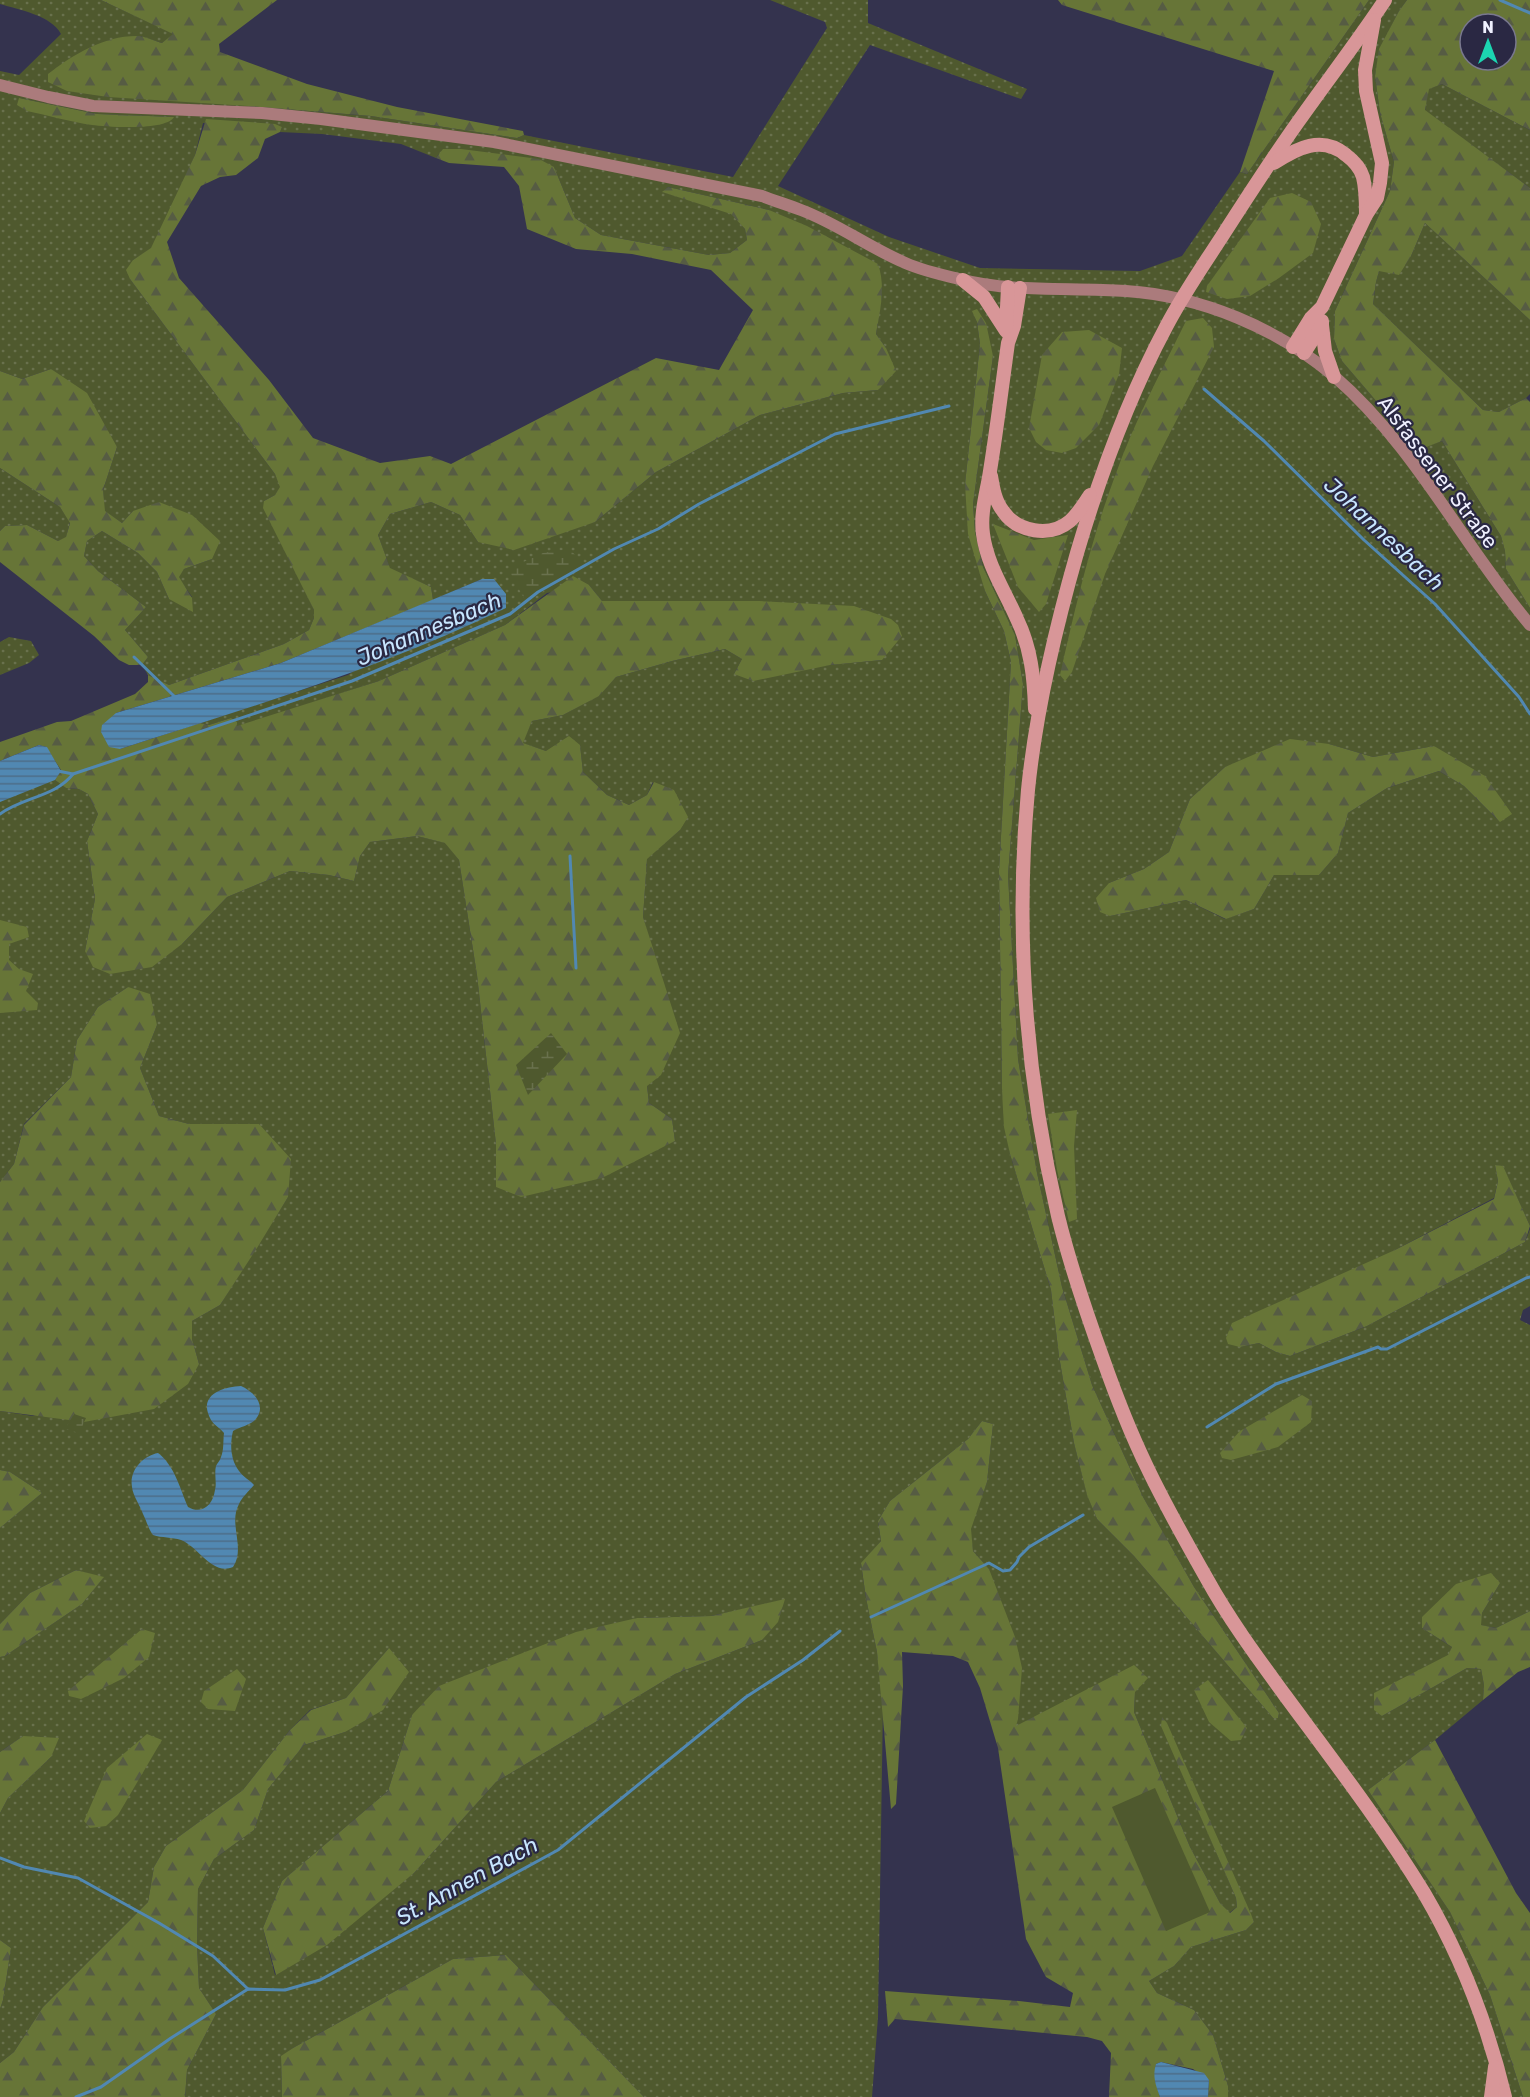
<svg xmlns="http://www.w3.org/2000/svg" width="1530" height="2097" font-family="Rubik,sans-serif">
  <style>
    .grass { fill: url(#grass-dots); fill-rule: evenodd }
    .forest { fill: url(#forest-firs); fill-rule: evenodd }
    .wetland { fill: url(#wetland-marsh) }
    .garden { fill: #4f592e }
    .water { fill: url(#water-rules) }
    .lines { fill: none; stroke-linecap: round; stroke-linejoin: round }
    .stream { stroke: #5188b2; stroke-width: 3 }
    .secondary { stroke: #ab7b7c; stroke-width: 12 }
    .trunk { stroke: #d89698; stroke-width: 14 }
    .labels { text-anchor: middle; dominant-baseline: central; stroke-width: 4.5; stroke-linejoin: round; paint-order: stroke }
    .street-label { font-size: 21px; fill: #f0f1ff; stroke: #2a2843 }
    .water-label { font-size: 22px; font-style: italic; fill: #c7e5fe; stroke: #2a2843 }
  </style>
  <defs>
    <pattern id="grass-dots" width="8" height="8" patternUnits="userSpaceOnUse" patternTransform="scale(1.5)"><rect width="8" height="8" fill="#4f592e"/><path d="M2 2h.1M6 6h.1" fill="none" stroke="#69714d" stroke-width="1.8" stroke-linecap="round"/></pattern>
    <pattern id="forest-firs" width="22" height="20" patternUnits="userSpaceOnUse" patternTransform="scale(1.5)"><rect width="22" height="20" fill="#677537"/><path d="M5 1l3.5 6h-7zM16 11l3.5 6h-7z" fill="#565c43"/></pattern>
    <pattern id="wetland-marsh" width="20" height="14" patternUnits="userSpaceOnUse" patternTransform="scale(1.5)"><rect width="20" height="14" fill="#4f592e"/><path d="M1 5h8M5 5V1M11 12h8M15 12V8" fill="none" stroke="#69714d"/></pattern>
    <pattern id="water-rules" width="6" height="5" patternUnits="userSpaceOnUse" patternTransform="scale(1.5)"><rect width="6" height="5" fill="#5188b2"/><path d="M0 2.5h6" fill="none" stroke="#4d6e89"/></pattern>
  </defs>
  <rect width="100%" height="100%" fill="#34334e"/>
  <g class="grass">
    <path d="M 0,0 L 101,0 L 174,34 L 162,43 L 140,36 L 248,106 L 371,116 L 517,138 L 524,135 L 733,177 L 827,28 L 825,22 L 770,0 L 868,0 L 868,23 L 1027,89 L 1021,99 L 870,45 L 778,186 L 889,237 L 980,268 L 1140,271 L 1182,256 L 1240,172 L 1247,174 L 1369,0 L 1407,0 L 1399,11 L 1380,49 L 1375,76 L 1380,113 L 1394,162 L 1390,191 L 1335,311 L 1334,339 L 1342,361 L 1412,443 L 1421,448 L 1442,441 L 1501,536 L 1505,551 L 1506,569 L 1530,608 L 1530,1226 L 1503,1167 L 1495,1165 L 1498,1181 L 1494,1198 L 1395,1250 L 1240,1347 L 1259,1343 L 1276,1352 L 1290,1356 L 1367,1326 L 1525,1242 L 1530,1229 L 1530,1306 L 1523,1310 L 1520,1320 L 1530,1325 L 1530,1611 L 1496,1628 L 1480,1625 L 1482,1613 L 1500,1583 L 1422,1628 L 1452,1647 L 1448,1656 L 1375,1693 L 1382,1716 L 1467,1668 L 1481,1669 L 1484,1685 L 1483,1700 L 1435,1740 L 1368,1790 L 1450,1912 L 1490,1995 L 1523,2097 L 1228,2097 L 1228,2086 L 1213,2035 L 1194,2010 L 1157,1993 L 1149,1981 L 1174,1966 L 1191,1947 L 1246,1930 L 1254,1922 L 1162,1718 L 1162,1726 L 1236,1898 L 1237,1907 L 1229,1913 L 1220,1903 L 1190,1847 L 1134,1712 L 1135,1692 L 1015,1727 L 989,1569 L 973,1551 L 970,1529 L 987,1482 L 993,1424 L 982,1421 L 968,1439 L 890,1501 L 878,1521 L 881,1541 L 861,1564 L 866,1598 L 877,1652 L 883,1706 L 878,2017 L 872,2097 L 644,2097 L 506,1955 L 453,1959 L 293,2048 L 281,2057 L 282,2097 L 185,2097 L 187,2070 L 216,2014 L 199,1988 L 197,1945 L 198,1889 L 214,1859 L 254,1830 L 268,1789 L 304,1745 L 345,1732 L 389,1648 L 346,1698 L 310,1710 L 290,1730 L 243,1790 L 166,1846 L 154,1867 L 148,1902 L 43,2007 L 14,2052 L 0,2063 L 0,2009 L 3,2000 L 11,1948 L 0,1940 L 0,1813 L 8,1798 L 51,1757 L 23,1736 L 0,1752 L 0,1657 L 5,1656 L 82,1604 L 103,1578 L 76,1570 L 30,1593 L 0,1624 L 0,1528 L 42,1493 L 10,1472 L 0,1470 L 0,1411 L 33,1416 L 199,1364 L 192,1339 L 192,1321 L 220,1305 L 288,1197 L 259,1124 L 189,1124 L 159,1116 L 140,1068 L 157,1025 L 128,987 L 98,1007 L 77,1040 L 71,1077 L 24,1124 L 14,1164 L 0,1182 L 0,761 L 47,747 L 61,771 L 55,780 L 66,788 L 79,789 L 88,794 L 98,814 L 87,841 L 95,899 L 85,951 L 182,944 L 227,897 L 290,871 L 329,875 L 354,881 L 360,856 L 370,842 L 417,836 L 446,843 L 459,860 L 477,975 L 496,1144 L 496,1187 L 660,1147 L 675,1141 L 672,1119 L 649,1103 L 647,1086 L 657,967 L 643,917 L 647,858 L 680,830 L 653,782 L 647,795 L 629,805 L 607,795 L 583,772 L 580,745 L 546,751 L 522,743 L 532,721 L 563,715 L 598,696 L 616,677 L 672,661 L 725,649 L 742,659 L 734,674 L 882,660 L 642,602 L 602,601 L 589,585 L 547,593 L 505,625 L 379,681 L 237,727 L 231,718 L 209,725 L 200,723 L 348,675 L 482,579 L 433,600 L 431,587 L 390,569 L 378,535 L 390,514 L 431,502 L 460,515 L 478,542 L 595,522 L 656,472 L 760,415 L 843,393 L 878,390 L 886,348 L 876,334 L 882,295 L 769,210 L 668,187 L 663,192 L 731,213 L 745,229 L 747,240 L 730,253 L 709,255 L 601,235 L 575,218 L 554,167 L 439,154 L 436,158 L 401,144 L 322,134 L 280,132 L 282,127 L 203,123 L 195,155 L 166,221 L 151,249 L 133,260 L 130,279 L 275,474 L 281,487 L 275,495 L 264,501 L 314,610 L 314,618 L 309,630 L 284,644 L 169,685 L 148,675 L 142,665 L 148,657 L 125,630 L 146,607 L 98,571 L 84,556 L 87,541 L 102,531 L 138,553 L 157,572 L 169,599 L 192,597 L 178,577 L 184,569 L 212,559 L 133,511 L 122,523 L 104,511 L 103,490 L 117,447 L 51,369 L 22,379 L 0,371 L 0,71 L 19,75 L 61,34 C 51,15 19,10 0,4 ZM 19,98 L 97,114 L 173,117 L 93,125 ZM 972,311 L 993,356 L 973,504 L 975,532 L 983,567 L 1015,635 L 1023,684 L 1008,875 L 1018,1059 L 1037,1173 L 1062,1287 L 1092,1385 L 1143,1497 L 1194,1587 L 1279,1713 L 1278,1718 L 1273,1718 L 1134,1556 L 1097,1519 L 1087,1494 L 1074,1443 L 1059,1356 L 1051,1290 L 1010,1154 L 1002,1091 L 999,871 L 1011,662 L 1004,631 L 985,591 L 965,484 L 980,344 L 977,322 ZM 1329,744 L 1373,757 L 1434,746 L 1500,822 L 1464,786 L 1439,771 L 1387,788 L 1348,813 L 1338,853 L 1319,875 L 1274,875 L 1254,909 L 1225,919 L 1186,900 L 1110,916 L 1109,883 L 1144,869 L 1169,852 L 1190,799 L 1225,767 ZM 784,1600 L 762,1640 L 675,1674 L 496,1782 L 414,1873 L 275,1975 L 263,1928 L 282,1881 L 388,1791 L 412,1715 L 637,1618 L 711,1616 ZM 161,1740 L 142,1772 L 91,1828 Z"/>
    <polygon points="1442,84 1530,130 1530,188 1425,111 1428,89"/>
    <polygon points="1425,223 1530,320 1530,394 1526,398 1499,412 1483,410 1373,304 1376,282 1379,271 1411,256"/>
    <polygon points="0,468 60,507 70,522 66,538 58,541 27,525 5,526 0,531"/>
    <polygon points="9,637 31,641 39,655 29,663 0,675 0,642"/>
  </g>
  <g class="forest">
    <path d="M 101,0 L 277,0 L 219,44 L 220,52 L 307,84 L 397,107 L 523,131 L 524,135 L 517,138 L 371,116 L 248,106 L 108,97 L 67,91 L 48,82 L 48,74 C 74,54 105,35 139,36 C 147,37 155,41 162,43 L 173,34 Z"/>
    <polygon points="1058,0 1369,0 1247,174 1240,172 1274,71 1062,5"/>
    <path d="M 1407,0 L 1530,0 L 1530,130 L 1442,84 L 1429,89 L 1425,110 L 1530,188 L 1530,320 L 1425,223 L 1411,256 L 1399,275 L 1379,271 L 1376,282 L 1373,304 L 1483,410 L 1499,412 L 1526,398 L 1530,402 L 1530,608 L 1506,569 L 1505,551 L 1501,536 L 1442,441 L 1421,449 L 1412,443 L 1342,361 L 1334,339 L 1335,311 L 1390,191 L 1394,162 L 1380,113 L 1375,76 L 1379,49 L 1399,11 ZM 1470,24 L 1506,24 L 1506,60 L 1470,60 Z"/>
    <path d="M 19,98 L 97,114 L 174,117 C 166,131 108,127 92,125 C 70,122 48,115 27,111 L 17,105 Z"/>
    <path d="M 206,119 L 275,124 L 282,127 L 280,132 L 265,139 L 258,158 L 236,175 L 220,177 L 201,186 L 167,242 L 179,278 L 269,380 L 313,438 L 380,463 L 430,456 L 451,464 L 656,358 L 719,370 L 753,310 L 711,270 L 632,254 L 576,249 L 527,229 L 519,186 L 504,167 L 449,163 L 436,158 L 443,149 L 461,149 L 539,159 L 554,167 L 575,218 L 601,235 L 709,255 L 730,253 L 747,240 L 745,229 L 731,214 L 662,192 L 668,187 L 769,210 L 807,226 L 878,264 C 886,287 880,311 876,334 L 886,348 L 896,371 L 878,390 L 843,393 L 760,415 L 656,472 L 595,522 L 514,550 L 478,542 L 460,515 L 431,502 L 390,514 L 378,535 L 390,568 L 431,587 L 433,600 L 281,663 L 116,713 L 120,749 L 200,723 L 209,725 L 231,718 L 237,722 L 237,726 L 379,681 L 505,625 L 573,576 L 589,585 L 602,601 L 759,601 L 854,606 L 891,619 L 898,625 L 902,636 L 882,660 L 830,665 L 753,681 L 734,674 L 742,659 L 725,649 L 672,661 L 616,677 L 599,696 L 563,715 L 532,721 L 523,743 L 546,751 L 569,736 L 580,745 L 583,772 L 607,795 L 629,805 L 647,795 L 654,782 L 674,790 L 688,817 L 680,830 L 647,859 L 643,917 L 680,1033 L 661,1075 L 647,1086 L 649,1103 L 672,1119 L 675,1141 L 602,1178 L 521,1197 L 496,1187 L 496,1144 L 477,975 L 459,860 L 445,843 L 417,836 L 370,842 L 360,856 L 354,881 L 329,875 L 290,871 L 227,897 L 182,944 L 152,967 L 110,974 L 93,967 L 85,951 L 95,899 L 87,841 L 98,814 L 88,794 L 79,789 L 66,788 L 55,780 L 61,770 L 46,747 L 39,745 L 0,761 L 0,742 L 57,722 L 71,721 L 135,694 L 148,682 L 148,675 L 169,685 L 284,644 L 309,630 L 314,618 L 314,610 L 263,508 L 264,501 L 275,495 L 280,487 L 275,474 L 130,279 L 126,270 L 133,260 L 151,248 L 195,155 Z"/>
    <polygon points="1292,193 1311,202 1321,224 1313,253 1279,278 1250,296 1227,299 1206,292 1207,286 1270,198"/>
    <polygon points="977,309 986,323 993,356 973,504 975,532 983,567 1015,635 1023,684 1008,875 1018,1059 1037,1173 1062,1287 1092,1385 1143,1497 1194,1587 1279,1713 1278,1718 1273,1718 1134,1556 1097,1519 1087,1495 1074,1443 1059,1356 1051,1290 1010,1154 1004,1127 1002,1091 999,871 1011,662 1004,631 985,591 968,534 965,484 980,344 977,322 972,311"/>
    <path d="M 1203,318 L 1212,328 L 1214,347 L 1153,466 L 1105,574 L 1072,672 L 1065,681 L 1060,675 C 1075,608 1091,540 1115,476 C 1134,422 1161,372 1186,321 Z"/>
    <polygon points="1089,330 1122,348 1119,374 1099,425 1076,448 1062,453 1046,450 1036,442 1029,428 1042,355 1062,332"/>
    <polygon points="51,369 87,393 117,447 103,490 105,511 122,523 133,511 159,502 192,515 220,541 212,559 184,569 179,577 192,598 193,612 169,599 157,572 138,553 102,531 87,541 84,556 98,571 146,607 125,630 148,657 142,665 129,665 119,660 94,636 0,562 0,531 5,526 27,525 58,541 66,537 70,523 60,507 0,468 0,371 22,379"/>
    <polygon points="993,524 1034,540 1068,535 1046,604 1039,612 1018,587"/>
    <polygon points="1290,739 1329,744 1373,757 1434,746 1485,776 1512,814 1500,822 1464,786 1439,771 1387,788 1348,813 1338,853 1319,875 1274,875 1254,909 1226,919 1186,900 1110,916 1100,912 1096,898 1109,883 1144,869 1169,852 1190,799 1225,767"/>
    <polygon points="0,920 27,927 29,937 9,944 9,960 19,969 33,974 26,991 38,1003 37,1010 0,1013"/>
    <polygon points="128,987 150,994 157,1025 140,1068 159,1116 189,1124 259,1124 291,1159 288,1197 257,1248 220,1305 192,1321 192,1339 199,1364 188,1384 154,1409 84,1422 0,1411 0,1182 14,1164 24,1125 71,1077 77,1040 98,1007"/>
    <polygon points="1077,1110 1074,1146 1077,1219 1069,1222 1057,1170 1048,1114"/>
    <polygon points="1495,1165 1503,1166 1530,1226 1525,1242 1367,1326 1290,1356 1276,1352 1259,1343 1240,1347 1228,1344 1226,1338 1232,1323 1395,1250 1494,1199 1498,1181"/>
    <polygon points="1302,1395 1312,1401 1311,1422 1278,1447 1231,1460 1222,1458 1220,1453 1240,1431"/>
    <polygon points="982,1421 993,1424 987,1482 971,1529 973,1551 989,1569 1015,1637 1022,1668 1018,1719 1016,1726 1134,1665 1148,1678 1135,1692 1134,1712 1190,1847 1220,1903 1230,1913 1237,1907 1236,1898 1161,1726 1162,1717 1167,1723 1251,1914 1254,1922 1246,1930 1191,1947 1174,1966 1149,1981 1157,1993 1194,2010 1213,2035 1228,2086 1228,2097 1208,2097 1209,2080 1193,2069 1161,2062 1156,2064 1155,2080 1160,2097 1109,2097 1111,2053 1102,2041 1087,2037 895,2019 888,2027 885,1991 1019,2001 1070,2007 1073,1993 1046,1977 1026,1939 998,1748 980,1688 968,1662 953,1656 902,1652 903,1686 896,1804 891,1809 877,1652 866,1598 861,1563 881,1541 878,1521 890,1501 968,1439"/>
    <polygon points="0,1470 10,1472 42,1493 0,1528"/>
    <polygon points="76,1570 104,1577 82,1604 5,1656 0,1657 0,1624 30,1593"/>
    <polygon points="1491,1573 1500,1583 1482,1613 1481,1625 1496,1628 1530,1611 1530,1667 1518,1672 1483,1700 1484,1685 1481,1669 1467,1668 1382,1716 1374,1710 1374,1693 1448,1655 1452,1647 1422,1628 1422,1617 1456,1584"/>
    <polygon points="785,1599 778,1622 762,1640 675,1674 496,1782 414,1873 327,1945 276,1975 263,1928 282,1881 388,1791 412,1715 439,1686 576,1632 637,1618 711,1616"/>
    <polygon points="142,1629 155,1633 149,1657 124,1678 81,1699 69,1696 68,1691"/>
    <polygon points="389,1648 409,1672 383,1710 345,1732 304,1745 268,1789 254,1830 214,1859 198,1889 197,1945 199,1988 216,2014 187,2070 185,2097 0,2097 0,2063 14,2052 43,2007 148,1902 154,1867 166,1846 243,1790 290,1730 311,1710 346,1698"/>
    <polygon points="237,1669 246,1679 235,1711 208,1709 201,1702 204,1691"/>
    <polygon points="1208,1680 1247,1728 1241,1740 1231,1741 1209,1722 1194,1690"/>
    <polygon points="147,1734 162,1740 118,1815 106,1826 90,1828 84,1821 107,1768"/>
    <polygon points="23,1736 59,1738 51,1757 8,1798 0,1813 0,1752"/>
    <polygon points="1435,1740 1516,1893 1530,1913 1530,2097 1523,2097 1490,1995 1450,1912 1368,1790"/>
    <polygon points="0,1940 11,1948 3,2000 0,2009"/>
    <polygon points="506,1955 644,2097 282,2097 281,2056 293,2048 453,1959"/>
  </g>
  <g class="wetland">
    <polygon points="569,549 586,565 526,602 508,569 543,553"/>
    <polygon points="551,1033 567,1054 528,1095 516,1065"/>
    <polygon points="74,1414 86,1418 79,1433 65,1429"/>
  </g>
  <polygon class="garden" points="1155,1788 1210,1912 1166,1931 1112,1807"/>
  <g class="water">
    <path d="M 482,579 L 494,579 L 506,594 L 506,608 C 382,668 250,707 120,749 L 109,747 L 101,732 L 102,725 L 116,713 L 281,663 Z"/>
    <polygon points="39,745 47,747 61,771 55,780 0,802 0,761"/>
    <path d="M 241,1386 C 253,1391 268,1406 255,1420 C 250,1425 240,1427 233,1431 C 230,1444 230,1459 239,1471 C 243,1477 250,1480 254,1485 C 249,1491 242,1497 239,1504 C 228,1524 246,1548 233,1567 C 212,1576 199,1547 181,1540 C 172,1537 162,1538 153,1535 C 148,1528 147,1522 143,1514 C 140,1505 133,1496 132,1487 C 129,1470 143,1456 158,1453 C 175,1466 180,1489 188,1507 C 202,1515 213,1505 215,1490 C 217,1483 214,1474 216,1466 C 217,1463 220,1461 221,1457 C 224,1450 223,1441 224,1433 C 220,1428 214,1425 211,1420 C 197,1395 222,1387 241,1386 Z"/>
    <path d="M 1161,2062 L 1204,2073 L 1209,2080 L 1208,2097 L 1160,2097 C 1156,2086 1152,2076 1156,2064 Z"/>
  </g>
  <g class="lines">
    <g class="stream">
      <polyline points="1500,0 1530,13"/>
      <polyline points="1204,389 1264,441 1364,540 1435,604 1519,697 1530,714"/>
      <polyline points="134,657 174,696"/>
      <polyline points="58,771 73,774 352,681 510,614 538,592 614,549 658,529 699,504 835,434 949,406"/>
      <path d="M 0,814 C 23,797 55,797 73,774"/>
      <polyline points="570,856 576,968"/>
      <polyline points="1207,1427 1276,1384 1378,1347 1381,1349 1387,1349 1526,1278 1530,1277"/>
      <polyline points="871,1617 989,1563 1003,1571 1010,1570 1017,1562 1019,1557 1029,1547 1083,1515"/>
      <polyline points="0,1858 24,1867 78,1878 159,1923 213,1956 248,1989"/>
      <polyline points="76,2097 101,2087 171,2038 248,1989 285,1990 320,1980 558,1850 746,1697 803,1660 840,1631"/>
    </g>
    <path class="secondary" d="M 0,85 L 48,97 L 93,106 L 262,113 L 321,119 L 494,142 L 762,196 C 775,201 788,205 801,210 C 836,223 867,246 901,261 C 919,270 939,274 959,279 C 1013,293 1070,287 1126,291 C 1201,296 1277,328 1334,376 C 1415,446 1462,544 1530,625"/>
    <g class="trunk">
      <path d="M 1385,0 C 1357,42 1327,81 1298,122 C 1271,160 1246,199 1221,238 C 1202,267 1182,296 1166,327 C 1128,398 1100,475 1077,553 C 1055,630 1036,710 1028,790 C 1015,932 1026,1078 1058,1216 C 1070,1265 1086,1312 1103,1359 C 1116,1396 1130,1432 1147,1467 C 1165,1505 1186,1542 1207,1579 C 1229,1619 1257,1657 1284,1694 C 1332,1759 1382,1824 1424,1893 C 1461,1956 1488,2026 1505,2097"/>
      <path d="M 1274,163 C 1297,148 1322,135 1346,155 C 1354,161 1360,167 1363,177 C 1366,189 1366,202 1366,214"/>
      <polyline points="963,280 984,297 1006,331"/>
      <path d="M 1020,288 L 1014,326 L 1008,343 C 1002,386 997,428 990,471 C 987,492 980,512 983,534 C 987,565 1005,591 1017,619 C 1031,648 1034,677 1035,709"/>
      <polyline points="1322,325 1325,351 1334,377"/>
      <polyline points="1006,327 1008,287"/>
      <polyline points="1293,347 1311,318 1322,307 1366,215 1377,198 1380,183 1382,163 1366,91 1365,70 1374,20"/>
      <polyline points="1304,353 1322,325 1322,321"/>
      <path d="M 991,476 C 993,488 995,501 1003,511 C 1017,532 1050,538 1070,521 C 1078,514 1084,504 1090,495"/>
      <polyline points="1491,2097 1495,2067"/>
    </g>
  </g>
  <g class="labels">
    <g class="street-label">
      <text transform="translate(1438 472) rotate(53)">Alsfassener Straße</text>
    </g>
    <g class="water-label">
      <text transform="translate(1384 534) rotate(43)">Johannesbach</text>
      <text transform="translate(429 629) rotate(-23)">Johannesbach</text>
      <text transform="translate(467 1881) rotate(-29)">St. Annen Bach</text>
    </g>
  </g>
  <g transform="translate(1488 42)"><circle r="28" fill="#2a2843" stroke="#79788e" stroke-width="1.5"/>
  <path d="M0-4.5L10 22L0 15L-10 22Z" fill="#1cd5b1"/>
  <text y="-9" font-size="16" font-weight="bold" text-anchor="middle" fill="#f0f1ff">N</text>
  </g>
</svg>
